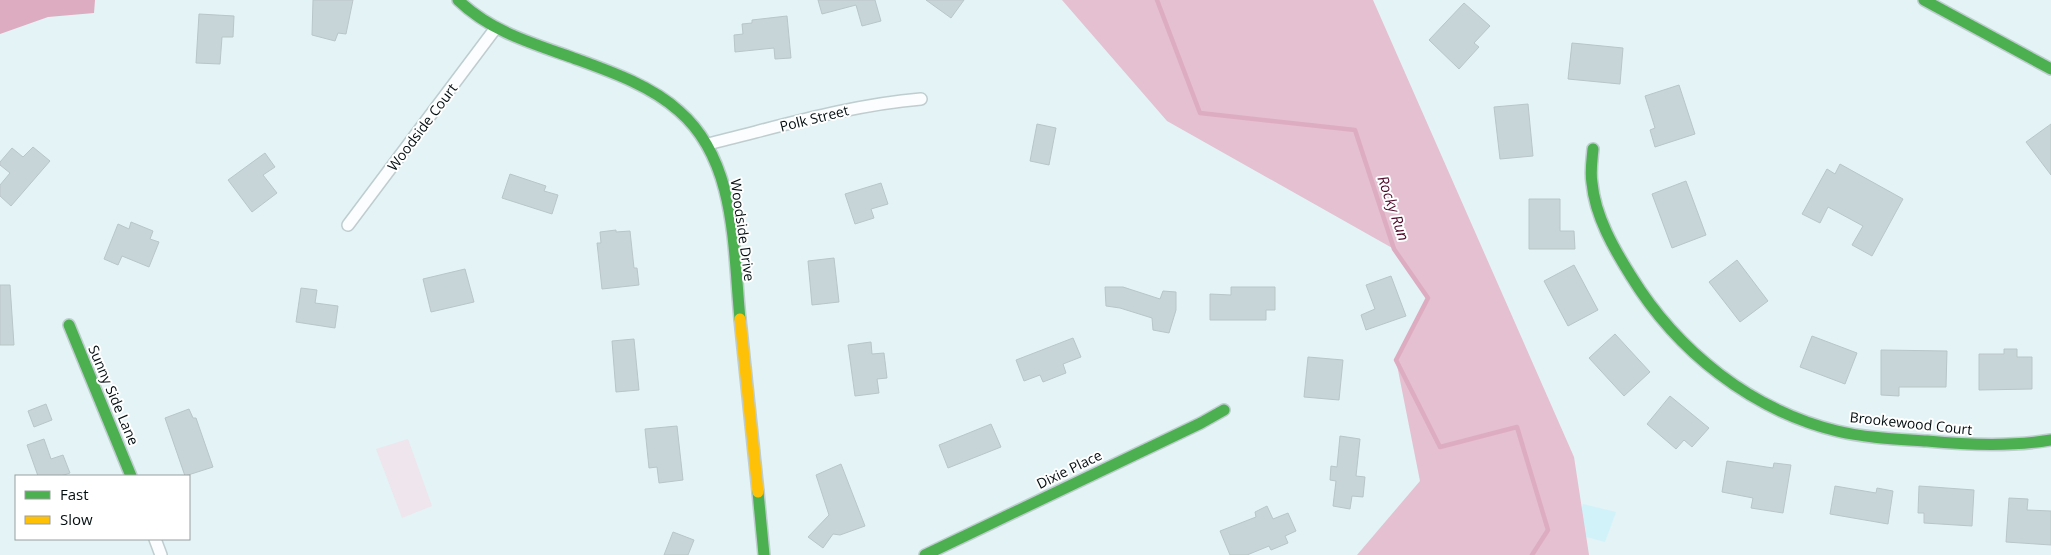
<svg xmlns="http://www.w3.org/2000/svg" width="2051" height="555" font-family="'Open Sans',sans-serif">
  <style>
    .built { fill: #d2f2f9 }
    .green { fill: #efe5ec }
    .forest { fill: #e4c0d0 }
    .water { fill: #ddacc0 }
    .lines { fill: none; stroke-linecap: round; stroke-linejoin: round }
    .stream { stroke: #ddacc0; stroke-width: 4.5 }
    .building { fill: #c8d5d8; stroke: #b9c6c9 }
    .street-casing { stroke: #bfcdd0; stroke-width: 14 }
    .fast-casing { stroke: #bfcdd0; stroke-width: 14 }
    .slow-casing { stroke: #bfcdd0; stroke-width: 14 }
    .street { stroke: #fbfdfe; stroke-width: 11 }
    .fast { stroke: #4caf50; stroke-width: 11 }
    .slow { stroke: #ffc107; stroke-width: 11 }
    .labels { text-anchor: middle; dominant-baseline: central; stroke-width: 4; stroke-linejoin: round; paint-order: stroke }
    .street-label { font-size: 14px; fill: #030e10; stroke: #fff }
    .water-label { font-size: 15px; font-style: italic; fill: #4f0b2b; stroke: #fff }
  </style>
  <rect width="100%" height="100%" fill="#e3f3f6"/>
  <polygon class="built" points="1583,504 1616,512 1605,542 1575,534"/>
  <polygon class="green" points="408,439 432,506 402,518 376,449"/>
  <polygon class="forest" points="1062,0 1373,0 1574,457 1589,555 1357,555 1420,481 1396,360 1428,298 1394,249 1167,121"/>
  <polygon class="water" points="0,0 95,0 94,13 48,17 0,34"/>
  <g class="lines">
    <polyline class="stream" points="1157,0 1200,113 1355,130 1394,249 1428,298 1396,360 1440,447 1517,427 1548,530 1532,555"/>
  </g>
  <g class="building">
    <polygon points="313,0 353,0 346,34 338,33 335,41 312,35"/>
    <polygon points="818,0 875,0 881,21 862,26 856,5 822,14"/>
    <polygon points="926,0 964,0 951,18"/>
    <polygon points="1464,3 1490,26 1474,43 1479,47 1459,69 1429,40"/>
    <polygon points="199,14 234,16 233,37 222,37 220,64 196,63"/>
    <polygon points="787,16 791,58 775,59 774,48 735,52 734,35 743,34 742,24 752,23 752,20"/>
    <polygon points="1572,43 1623,48 1620,84 1568,79"/>
    <polygon points="1679,85 1695,134 1655,147 1650,130 1655,128 1645,96"/>
    <polygon points="1528,104 1533,156 1500,159 1494,107"/>
    <polygon points="1037,124 1056,128 1049,165 1030,161"/>
    <polygon points="2051,124 2051,175 2026,142"/>
    <polygon points="33,147 50,161 11,206 0,196 0,185 10,173 0,165 0,162 12,148 23,157"/>
    <polygon points="265,153 275,167 263,175 277,193 252,212 228,180"/>
    <polygon points="1840,164 1903,199 1872,256 1852,245 1863,226 1828,207 1820,223 1802,214 1827,169 1835,174"/>
    <polygon points="510,174 546,186 544,191 558,195 552,214 502,198"/>
    <polygon points="1686,181 1706,235 1672,248 1652,194"/>
    <polygon points="881,183 888,204 871,209 874,218 855,224 845,194"/>
    <polygon points="1529,199 1560,199 1560,231 1574,231 1575,249 1529,249"/>
    <polygon points="131,222 153,231 150,239 159,242 149,267 122,256 118,265 104,259 118,224 129,229"/>
    <polygon points="616,230 616,232 630,231 634,268 637,268 639,285 602,289 597,243 601,243 600,232"/>
    <polygon points="834,258 839,302 812,305 808,261"/>
    <polygon points="1737,260 1768,301 1740,322 1709,282"/>
    <polygon points="1574,265 1598,310 1568,326 1544,281"/>
    <polygon points="465,269 474,302 431,312 423,279"/>
    <polygon points="1391,276 1406,316 1366,330 1361,315 1375,309 1366,285"/>
    <polygon points="0,285 10,285 14,345 0,345"/>
    <polygon points="1105,287 1123,287 1160,299 1163,291 1176,292 1176,310 1169,333 1153,330 1152,318 1120,308 1106,306"/>
    <polygon points="1231,287 1275,287 1275,310 1266,310 1266,320 1210,320 1210,294 1231,295"/>
    <polygon points="301,288 317,290 315,303 338,306 335,328 296,322"/>
    <polygon points="1615,334 1650,372 1624,396 1589,358"/>
    <polygon points="1812,336 1857,353 1845,384 1800,367"/>
    <polygon points="1073,338 1081,357 1063,364 1066,373 1043,382 1040,375 1024,381 1016,360"/>
    <polygon points="634,339 639,390 616,392 612,341"/>
    <polygon points="871,342 872,354 884,353 887,378 877,379 879,393 855,396 848,345"/>
    <polygon points="2004,349 2017,349 2017,357 2032,357 2032,389 1979,390 1979,354 2004,354"/>
    <polygon points="1881,350 1947,351 1946,387 1899,387 1899,396 1881,395"/>
    <polygon points="1308,357 1343,360 1339,400 1304,397"/>
    <polygon points="1670,396 1709,428 1692,447 1684,440 1676,449 1647,424"/>
    <polygon points="46,404 52,420 34,427 28,411"/>
    <polygon points="189,409 193,418 196,418 213,467 185,476 165,418"/>
    <polygon points="991,424 1001,447 948,468 939,445"/>
    <polygon points="677,426 683,480 659,483 657,467 649,468 645,429"/>
    <polygon points="1340,436 1360,439 1356,476 1365,477 1363,497 1352,496 1350,509 1333,506 1336,481 1330,480 1331,466 1337,467"/>
    <polygon points="44,439 51,459 63,455 70,473 61,476 38,476 27,445"/>
    <polygon points="1727,461 1773,468 1774,463 1791,465 1783,513 1751,508 1753,498 1722,492"/>
    <polygon points="841,464 865,526 840,535 833,534 823,548 808,537 829,515 816,475"/>
    <polygon points="1835,486 1876,493 1877,488 1893,491 1888,524 1830,514"/>
    <polygon points="1919,486 1974,490 1972,526 1924,523 1924,513 1918,513"/>
    <polygon points="2009,498 2028,499 2027,510 2051,511 2051,545 2006,542"/>
    <polygon points="1267,506 1273,519 1288,513 1296,531 1285,536 1288,543 1271,550 1269,546 1247,555 1230,555 1220,531 1256,517 1255,512"/>
    <polygon points="673,532 694,540 688,555 664,555"/>
  </g>
  <g class="lines">
    <defs>
      <g id="street">
        <path d="M 708,144 C 778,127 849,105 921,99"/>
        <polyline points="348,225 495,29"/>
        <polyline points="155,539 161,555"/>
      </g>
      <g id="fast">
        <path d="M 458,0 C 489,30 528,42 568,56 C 606,70 649,84 679,111 C 737,161 733,249 740,319"/>
        <polyline points="1924,0 2051,69"/>
        <path d="M 1593,149 C 1592,160 1590,172 1592,183 C 1595,216 1614,249 1631,276 C 1677,351 1751,410 1837,431 C 1866,438 1897,439 1927,441 C 1968,445 2010,447 2051,440"/>
        <polyline points="69,325 131,476"/>
        <polyline points="758,492 764,555"/>
        <polyline points="925,555 1201,423 1224,410"/>
      </g>
      <polyline id="slow" points="740,319 758,492"/>
    </defs>
    <use href="#street" class="street-casing"/>
    <use href="#fast" class="fast-casing"/>
    <use href="#slow" class="slow-casing"/>
    <use href="#street" class="street"/>
    <use href="#fast" class="fast"/>
    <use href="#slow" class="slow"/>
  </g>
  <g class="labels">
    <g class="street-label">
      <text transform="translate(814 118) rotate(-14)">Polk Street</text>
      <text transform="translate(422 127) rotate(-53)">Woodside Court</text>
      <text transform="translate(743 230) rotate(82)">Woodside Drive</text>
      <text transform="translate(114 395) rotate(67)">Sunny Side Lane</text>
      <text transform="translate(1911 423) rotate(6)">Brookewood Court</text>
      <text transform="translate(1069 469) rotate(-26)">Dixie Place</text>
    </g>
    <g class="water-label">
      <text transform="translate(1394 208) rotate(71)">Rocky Run</text>
    </g>
  </g>
  <rect x="15" y="475" width="175" height="65" fill="#ffffff" stroke="#9a9f9f"/>
  <rect x="25" y="491" width="25" height="8" fill="#4caf50" stroke="#9a9f9f"/>
  <text x="60" y="500" font-size="15" fill="#030e10">Fast</text>
  <rect x="25" y="516" width="25" height="8" fill="#ffc107" stroke="#9a9f9f"/>
  <text x="60" y="525" font-size="15" fill="#030e10">Slow</text>
</svg>
